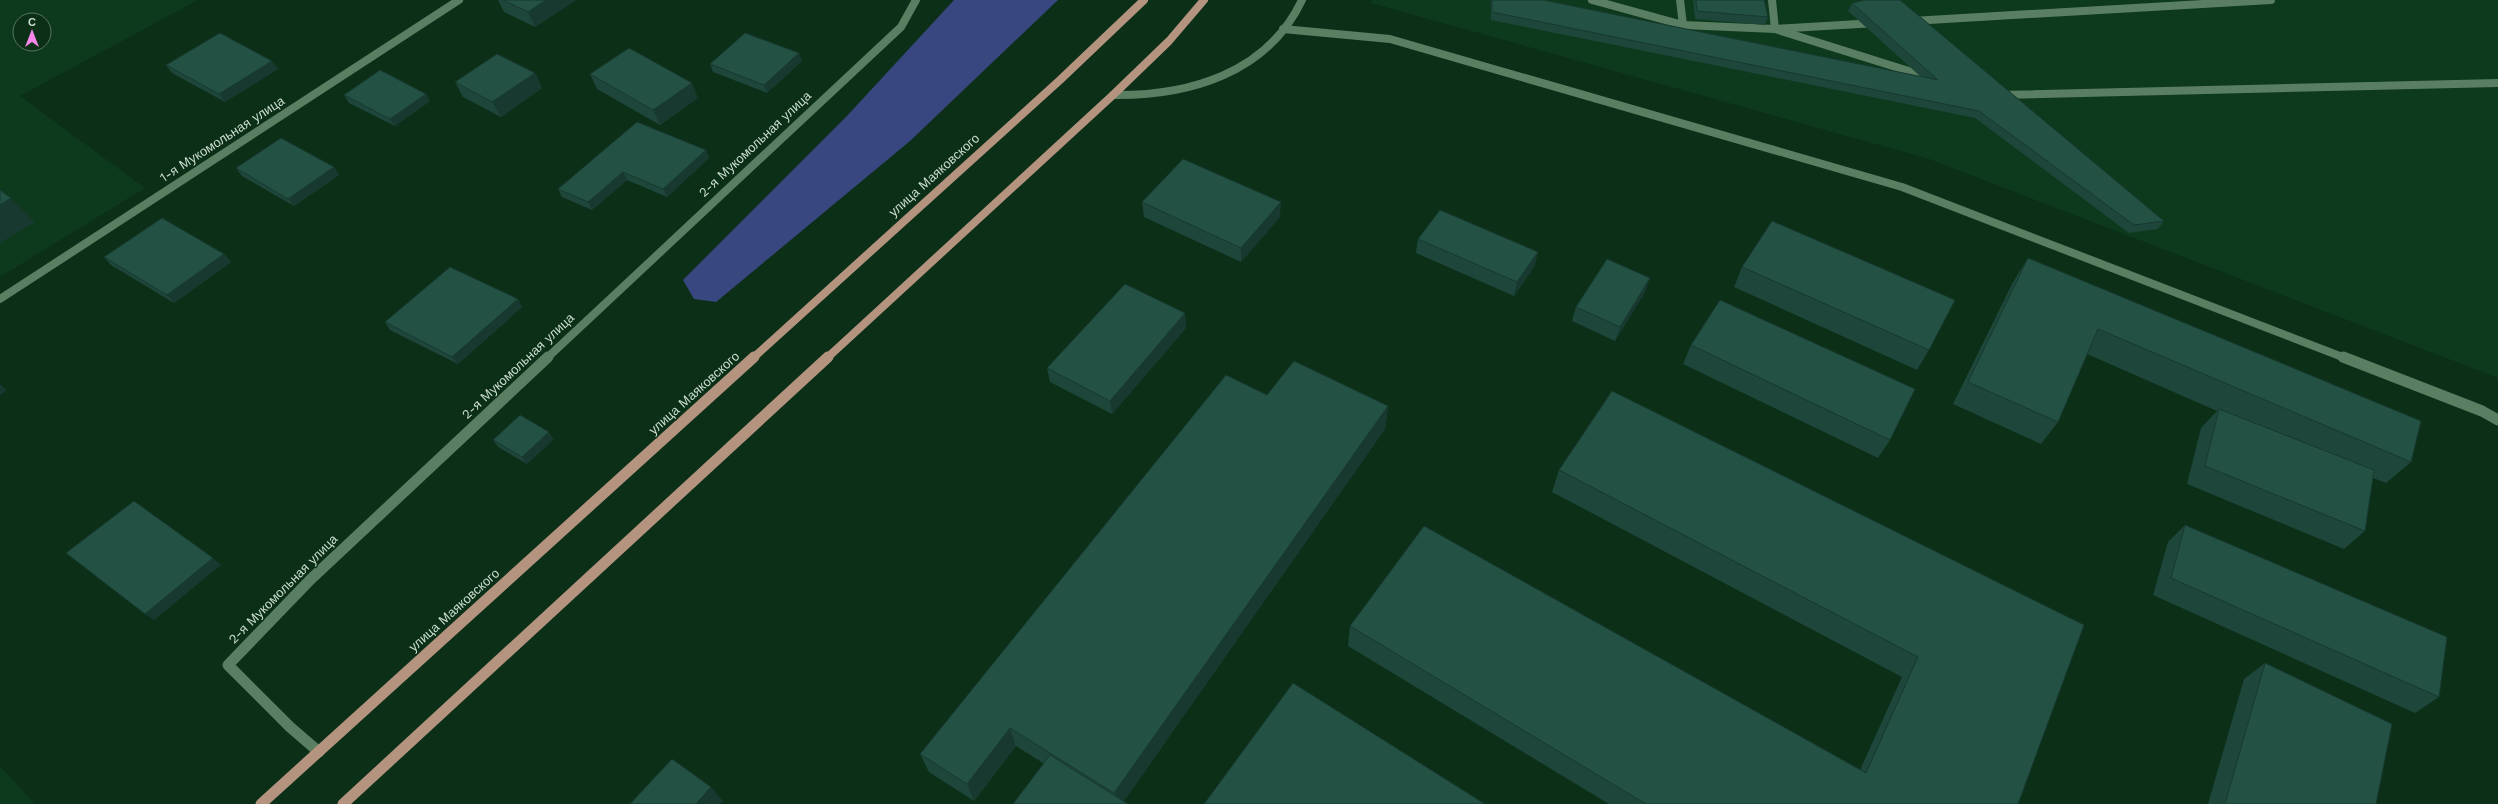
<svg xmlns="http://www.w3.org/2000/svg" width="2498" height="804" font-family="'Work Sans',sans-serif">
  <style>
    .built { fill: #0d391c; fill-rule: evenodd }
    .green { fill: #394780 }
    .lines { fill: none; stroke-linecap: round; stroke-linejoin: round }
    .service-far1 { stroke: #5a7e62; stroke-width: 8 }
    .service { stroke: #5a7e62; stroke-width: 11 }
    .minor-far1 { stroke: #5a7e62; stroke-width: 8 }
    .minor { stroke: #5a7e62; stroke-width: 11 }
    .primary-far1 { stroke: #b4937f; stroke-width: 8 }
    .primary { stroke: #b4937f; stroke-width: 11 }
    .wall { fill: #1e463a }
    .shaded-wall { fill: #183930 }
    .building { fill: #235144; stroke: #183930 }
    .labels { text-anchor: middle; dominant-baseline: central; stroke-width: 3; stroke-linejoin: round; paint-order: stroke }
    .street-label { font-size: 13px; fill: #ccdfd0; stroke: #0c2f18 }
  </style>
  <rect width="100%" height="100%" fill="#0c2f18"/>
  <g class="built">
    <path d="M 0,0 L 198,0 L 20,96 L 145,188 L 0,277 ZM 20,20 L 44,20 L 44,44 L 20,44 Z"/>
    <polygon points="1372,0 2498,0 2498,378 1929,159 1371,3"/>
    <polygon points="0,766 35,804 0,804"/>
  </g>
  <polygon class="green" points="954,0 1058,0 910,141 716,302 694,299 683,280 846,117"/>
  <g class="lines">
    <g class="service-far1">
      <polyline points="1592,0 1683,25 1775,29 1931,78"/>
      <polyline points="1680,0 1683,25"/>
      <polyline points="1772,0 1775,29 1876,23"/>
      <polyline points="1912,21 2271,0"/>
      <polyline points="1283,29 1390,39 1902,187 2345,358"/>
      <polyline points="2000,95 2498,83"/>
    </g>
    <polyline class="service" points="2343,357 2482,411 2498,420"/>
    <g class="minor-far1">
      <path d="M 1113,95 C 1188,96 1267,74 1302,0"/>
      <polyline points="0,299 459,0"/>
      <polyline points="547,358 901,27 916,0"/>
    </g>
    <polyline class="minor" points="319,752 290,727 228,665 310,580 548,357"/>
    <g class="primary-far1">
      <polyline points="753,358 1060,80 1144,0"/>
      <polyline points="827,358 1113,95 1169,41 1204,0"/>
    </g>
    <g class="primary">
      <polyline points="261,804 754,357"/>
      <polyline points="343,804 828,357"/>
    </g>
  </g>
  <g class="wall">
    <polygon points="498,0 576,0 535,27 504,12"/>
    <polygon points="1491,0 1543,0 1921,77 1848,11 1852,3 2164,221 2158,229 2129,233 1975,118 1491,20"/>
    <polygon points="1693,0 1764,0 1768,17 1765,25 1695,19"/>
    <polygon points="802,61 767,93 713,72 710,64"/>
    <polygon points="166,65 278,69 225,102 172,73"/>
    <polygon points="535,73 542,88 501,117 463,97 455,82"/>
    <polygon points="590,74 698,98 660,125 597,89"/>
    <polygon points="426,94 430,101 395,126 349,103 344,95"/>
    <polygon points="706,150 709,158 667,197 627,180 592,210 562,197 558,189"/>
    <polygon points="334,167 339,175 294,206 242,176 236,168"/>
    <polygon points="1142,202 1280,217 1241,262 1144,217"/>
    <polygon points="1418,239 1538,252 1534,267 1514,296 1416,253"/>
    <polygon points="224,254 231,262 174,303 111,265 104,257"/>
    <polygon points="2028,258 2411,462 2386,483 2373,478 2365,531 2344,549 2187,484 2201,428 2217,411 2087,354 2058,422 2041,444 1953,404 2013,282"/>
    <polygon points="1742,267 1929,350 1917,370 1734,287"/>
    <polygon points="1645,292 1615,341 1572,321 1576,307"/>
    <polygon points="518,299 522,307 458,364 390,330 385,322"/>
    <polygon points="1185,313 1186,328 1112,414 1050,382 1047,368"/>
    <polygon points="1691,345 1890,440 1878,458 1683,364"/>
    <polygon points="1267,395 1388,406 1385,429 1124,801 1043,763 1016,746 974,801 929,772 920,754"/>
    <polygon points="554,439 527,464 498,447 493,440"/>
    <polygon points="1559,470 2084,625 2018,804 1609,804 1348,646 1350,626 1860,770 1902,677 1552,492"/>
    <polygon points="2185,525 2439,697 2415,713 2153,595 2168,542"/>
    <polygon points="2265,663 2376,804 2208,804 2244,679"/>
  </g>
  <g class="shaded-wall">
    <polygon points="546,0 576,0 535,27 528,12"/>
    <polygon points="799,53 802,61 767,93 764,85"/>
    <polygon points="272,61 278,69 225,102 219,94"/>
    <polygon points="535,73 542,88 501,117 492,102"/>
    <polygon points="692,83 698,98 660,125 653,110"/>
    <polygon points="426,94 430,101 395,126 390,119"/>
    <polygon points="706,150 709,158 667,197 663,189"/>
    <polygon points="334,167 339,175 294,206 288,199"/>
    <polygon points="623,172 627,180 592,210 588,202"/>
    <polygon points="11,198 35,222 0,243 0,205"/>
    <polygon points="1281,202 1280,217 1241,262 1241,248"/>
    <polygon points="1538,252 1534,267 1514,296 1517,282"/>
    <polygon points="224,254 231,262 174,303 167,295"/>
    <polygon points="1650,278 1645,292 1615,341 1620,327"/>
    <polygon points="518,299 522,307 458,364 452,357"/>
    <polygon points="1185,313 1186,328 1112,414 1110,401"/>
    <polygon points="0,384 7,390 0,395"/>
    <polygon points="1388,406 1385,429 1122,804 1116,804 1114,793"/>
    <polygon points="549,432 554,439 527,464 522,457"/>
    <polygon points="213,558 221,565 154,620 145,614"/>
    <polygon points="1010,728 1016,746 974,801 967,784"/>
    <polygon points="711,787 723,801 720,804 696,804"/>
  </g>
  <g class="building">
    <polygon points="503,0 546,0 528,12"/>
    <polygon points="1492,0 1543,0 1938,80 1852,3 1865,0 1900,0 2164,221 2134,225 1979,111 1492,12"/>
    <polygon points="1696,0 1764,0 1768,17 1697,11"/>
    <polygon points="220,33 272,61 219,94 166,65"/>
    <polygon points="745,33 799,53 764,85 710,64"/>
    <polygon points="629,48 692,83 653,110 590,74"/>
    <polygon points="497,54 535,73 492,102 455,82"/>
    <polygon points="380,70 426,94 390,119 344,95"/>
    <polygon points="637,122 706,150 663,189 623,172 588,202 558,189"/>
    <polygon points="281,138 334,167 288,199 236,168"/>
    <polygon points="1183,159 1281,202 1241,248 1142,202"/>
    <polygon points="0,190 11,198 0,205"/>
    <polygon points="1440,210 1538,252 1517,282 1418,239"/>
    <polygon points="162,218 224,254 167,295 104,257"/>
    <polygon points="1772,221 1955,300 1929,350 1742,267"/>
    <polygon points="2028,258 2421,421 2411,462 2098,329 2058,422 1968,382"/>
    <polygon points="1607,259 1650,278 1620,327 1576,307"/>
    <polygon points="450,267 518,299 452,357 385,322"/>
    <polygon points="1125,284 1185,313 1110,401 1047,368"/>
    <polygon points="1720,300 1915,389 1890,440 1691,345"/>
    <polygon points="1294,361 1388,406 1114,793 1010,728 967,784 920,754 1226,375 1267,395"/>
    <polygon points="1612,391 2084,625 2018,804 1646,804 1350,626 1424,526 1866,773 1918,657 1559,470"/>
    <polygon points="2219,409 2374,470 2365,531 2205,466"/>
    <polygon points="520,415 549,432 522,457 493,440"/>
    <polygon points="134,501 213,558 145,614 66,553"/>
    <polygon points="2185,525 2447,637 2439,697 2171,578"/>
    <polygon points="2265,663 2392,724 2376,804 2225,804"/>
    <polygon points="1293,683 1485,804 1204,804"/>
    <polygon points="1050,755 1128,804 1013,804"/>
    <polygon points="672,759 711,787 696,804 630,804"/>
  </g>
  <g class="labels">
    <g class="street-label">
      <text transform="translate(222 139) rotate(-33)">1-я Мукомольная улица</text>
      <text transform="translate(755 144) rotate(-43)">2-я Мукомольная улица</text>
      <text transform="translate(934 175) rotate(-42)">улица Маяковского</text>
      <text transform="translate(518 366) rotate(-43)">2-я Мукомольная улица</text>
      <text transform="translate(694 393) rotate(-42)">улица Маяковского</text>
      <text transform="translate(283 589) rotate(-45)">2-я Мукомольная улица</text>
      <text transform="translate(454 610) rotate(-42)">улица Маяковского</text>
    </g>
  </g>
  <g transform="translate(32 32)"><circle r="19" fill="#0c2f18" stroke="#597562"/>
  <path d="M0-3L7 15L0 10L-7 15Z" fill="#f788eb"/>
  <text y="-6" font-size="11" font-weight="bold" text-anchor="middle" fill="#ccdfd0">С</text>
  </g>
</svg>
